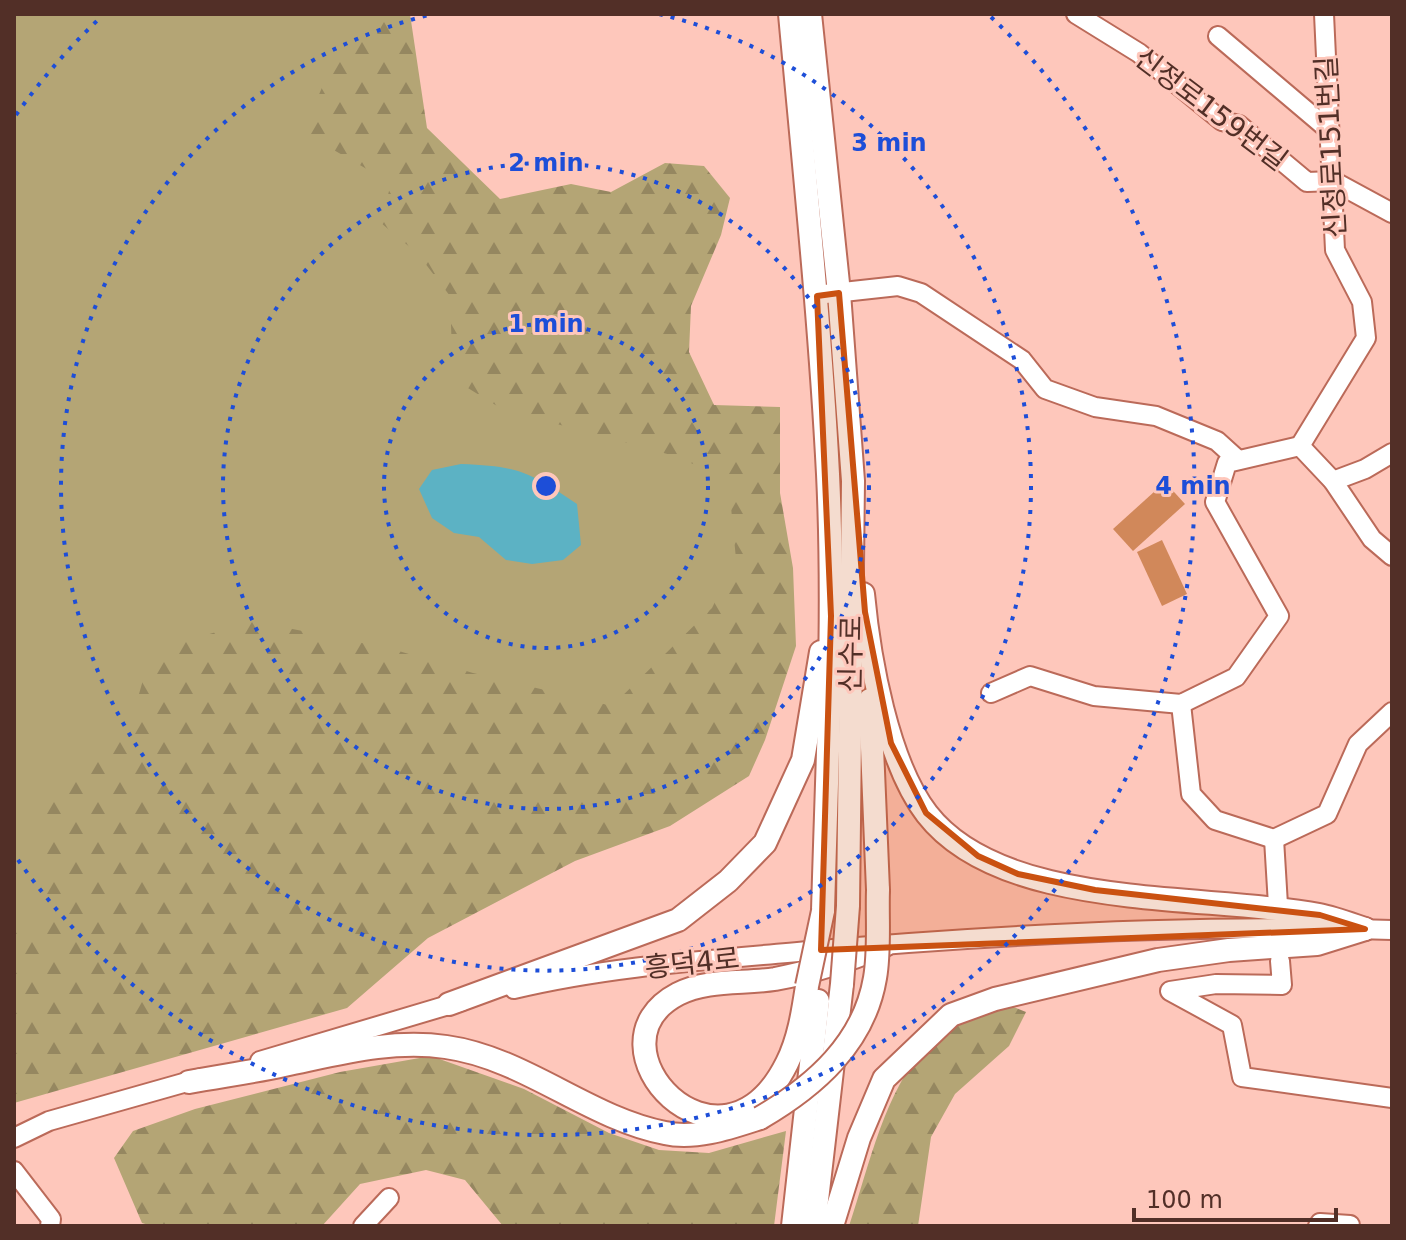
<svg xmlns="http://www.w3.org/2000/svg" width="1406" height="1240" font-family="'DejaVu Sans','Noto Sans KR',sans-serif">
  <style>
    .grass { fill: #b4a575 }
    .forest { fill: url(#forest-firs) }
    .water { fill: #5cb2c4 }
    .building { fill: #d1885a }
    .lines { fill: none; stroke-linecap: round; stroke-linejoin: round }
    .minor-casing { stroke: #bb6a59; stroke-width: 22 }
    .major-casing { stroke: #bb6a59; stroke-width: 26 }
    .minor { stroke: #fff; stroke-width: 18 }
    .major { stroke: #fff; stroke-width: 22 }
    .major-bridge-casing { stroke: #bb6a59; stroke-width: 26; stroke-linecap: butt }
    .major-bridge { stroke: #fff; stroke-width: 22 }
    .marked { fill: #ca5111; fill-opacity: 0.2; stroke: #ca5111; stroke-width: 6; stroke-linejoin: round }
    .ring { fill: none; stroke: #1d4ed8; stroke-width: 4; stroke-dasharray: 4 8 }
    .labels { text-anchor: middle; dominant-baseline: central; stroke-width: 6; stroke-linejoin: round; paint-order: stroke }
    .street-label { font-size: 28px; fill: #522f27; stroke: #fec7bb }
    .centre { fill: #1d4ed8; stroke: #fec7bb; stroke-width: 4 }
    .ring-label { font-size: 24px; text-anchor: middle; font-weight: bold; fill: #1d4ed8; stroke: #fec7bb; stroke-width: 6; stroke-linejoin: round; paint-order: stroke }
  </style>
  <defs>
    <pattern id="forest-firs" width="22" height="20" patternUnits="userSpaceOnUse" patternTransform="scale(2)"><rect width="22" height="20" fill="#b4a575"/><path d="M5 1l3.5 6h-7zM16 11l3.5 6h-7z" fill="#958760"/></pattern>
  </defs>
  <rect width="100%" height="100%" fill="#fec7bb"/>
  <polygon class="grass" points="14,14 391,14 412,138 660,399 765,520 667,698 71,908 14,950"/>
  <g class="forest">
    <path d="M 358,14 L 410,14 L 427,128 L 500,199 L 571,184 L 611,192 L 665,163 L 704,166 L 730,198 L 721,235 L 691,306 L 689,352 L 714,405 L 780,407 L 780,493 L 793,568 L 796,646 L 765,740 L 749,776 L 670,826 L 575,861 L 428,938 L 347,1008 L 14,1103 L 14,930 L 19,931 L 43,919 L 45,805 L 60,783 L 135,708 L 145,673 L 176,644 L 253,621 L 392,649 L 473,673 L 612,706 L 712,608 L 736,559 L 731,507 L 713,472 L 671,455 L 502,409 L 463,385 L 452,354 L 450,296 L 418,254 L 381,223 L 391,183 L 306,134 C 316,90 340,55 358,14 Z"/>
    <path d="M 1006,1004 L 1026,1012 L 1009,1046 L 955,1094 L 931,1137 L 918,1226 L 849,1226 C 870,1164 884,1090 930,1042 C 950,1021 979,1012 1006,1004 Z"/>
    <polygon points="431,1056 524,1089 609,1133 659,1150 709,1153 786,1131 774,1226 503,1226 465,1180 426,1170 360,1184 322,1226 152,1226 142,1223 114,1158 133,1131 195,1109 340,1072"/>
  </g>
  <path class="water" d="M 461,464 C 518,466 530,472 577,504 L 581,545 L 563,560 L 532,564 L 506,560 L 479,537 L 454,533 L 432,518 L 419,489 L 432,470 Z"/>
  <g class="building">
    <polygon points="1165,482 1185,504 1133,551 1113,529"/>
    <polygon points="1162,540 1187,594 1162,606 1137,552"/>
  </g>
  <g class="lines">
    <defs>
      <g id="minor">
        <polyline points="1076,14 1139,53 1222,121 1239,125 1307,182 1333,181 1392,213"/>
        <polyline points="1218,36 1329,130"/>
        <polyline points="825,294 898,286 921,293 1022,360 1045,389 1095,407 1156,416 1217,441 1238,460"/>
        <polyline points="1300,446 1366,338 1362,302 1335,250 1324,14"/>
        <polyline points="1333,481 1365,469 1392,453"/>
        <polyline points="991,693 1030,676 1094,696 1181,704 1236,677 1279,616 1215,502 1227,463 1300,446 1333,481 1372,539 1392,556"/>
        <polyline points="1181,704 1191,794 1215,820 1274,839 1327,814 1358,744 1392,712"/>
        <polyline points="1274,839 1278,905"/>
        <polyline points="1280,961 1282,985 1216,984 1170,991 1232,1025 1242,1077 1392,1098"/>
        <path d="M 514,989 C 610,966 711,960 809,951 C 1002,934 1198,924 1392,930"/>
        <polyline points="260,1061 462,1001"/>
        <polyline points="14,1138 49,1121 201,1078"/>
        <polyline points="14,1171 51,1219 50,1226"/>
        <polyline points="363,1226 389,1198"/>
        <polyline points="1318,1226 1320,1223 1350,1225"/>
      </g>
      <g id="major">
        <path d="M 790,14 C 804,167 820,320 828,474 C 835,619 827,765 823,911"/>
        <polyline points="810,14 839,293 853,481 848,906"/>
        <path d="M 863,594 C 869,658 887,762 927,814 C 1003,912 1207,893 1319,915 C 1334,918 1350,924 1365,929"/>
        <polyline points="870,700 878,890"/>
        <path d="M 807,986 C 803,1012 799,1039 787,1063 C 721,1196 580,1045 678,994 C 707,979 743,984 775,979 C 813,972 849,960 885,945"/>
        <polyline points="449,1004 678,920 728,881 765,843 803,760 821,652"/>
        <path d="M 189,1082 C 221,1076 253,1072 284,1065 C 338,1054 391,1039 446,1047 C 525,1058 588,1118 665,1133 C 696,1140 732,1127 760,1118"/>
        <polyline points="793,1226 818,1001"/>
        <polyline points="814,1226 842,984"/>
        <polyline points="832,1226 859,1138 884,1079 951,1015 995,999 1158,960 1229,950 1317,944 1365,929"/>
      </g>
    </defs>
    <use href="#minor" class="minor-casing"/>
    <use href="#major" class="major-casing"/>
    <use href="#minor" class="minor"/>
    <use href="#major" class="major"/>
    <defs>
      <g id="major-bridge">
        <polyline points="842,984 848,906"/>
        <polyline points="807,986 823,911"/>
        <path d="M 760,1118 C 815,1086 864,1043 875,978 C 880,950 877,918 878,890"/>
      </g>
    </defs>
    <use href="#major-bridge" class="major-bridge-casing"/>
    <use href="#major-bridge" class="major-bridge"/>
  </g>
  <path class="marked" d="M 839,293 L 865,612 L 891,743 L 926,813 L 978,856 L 1018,874 L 1095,890 L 1320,915 L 1365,929 L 821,950 L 831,616 L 817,296 Z"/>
  <g class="ring">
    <circle cx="546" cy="486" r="162"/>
    <circle cx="546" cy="486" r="323"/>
    <path d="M659 14A485 485 0 1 1 433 14"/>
    <path d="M16 115A647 647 0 0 1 101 17M991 17A647 647 0 1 1 16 857"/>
  </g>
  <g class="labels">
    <g class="street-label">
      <text transform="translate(1211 109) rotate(37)">신정로159번길</text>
      <text transform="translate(1331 147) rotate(-93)">신정로151번길</text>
      <text transform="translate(851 654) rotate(-89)">신수로</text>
      <text transform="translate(692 963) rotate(-6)">흥덕4로</text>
    </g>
  </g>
  <circle cx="546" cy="486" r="12" class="centre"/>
  <g class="ring-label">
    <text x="889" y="151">3 min</text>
    <text x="546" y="171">2 min</text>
    <text x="546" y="332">1 min</text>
    <text x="1193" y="494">4 min</text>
  </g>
  <rect width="1406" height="1240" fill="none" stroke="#522f27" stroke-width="32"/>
  <path d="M1134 1208v12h202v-12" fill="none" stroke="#522f27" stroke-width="4"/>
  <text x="1146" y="1208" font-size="24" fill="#522f27" stroke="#fec7bb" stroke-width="6" paint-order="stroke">100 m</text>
</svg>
